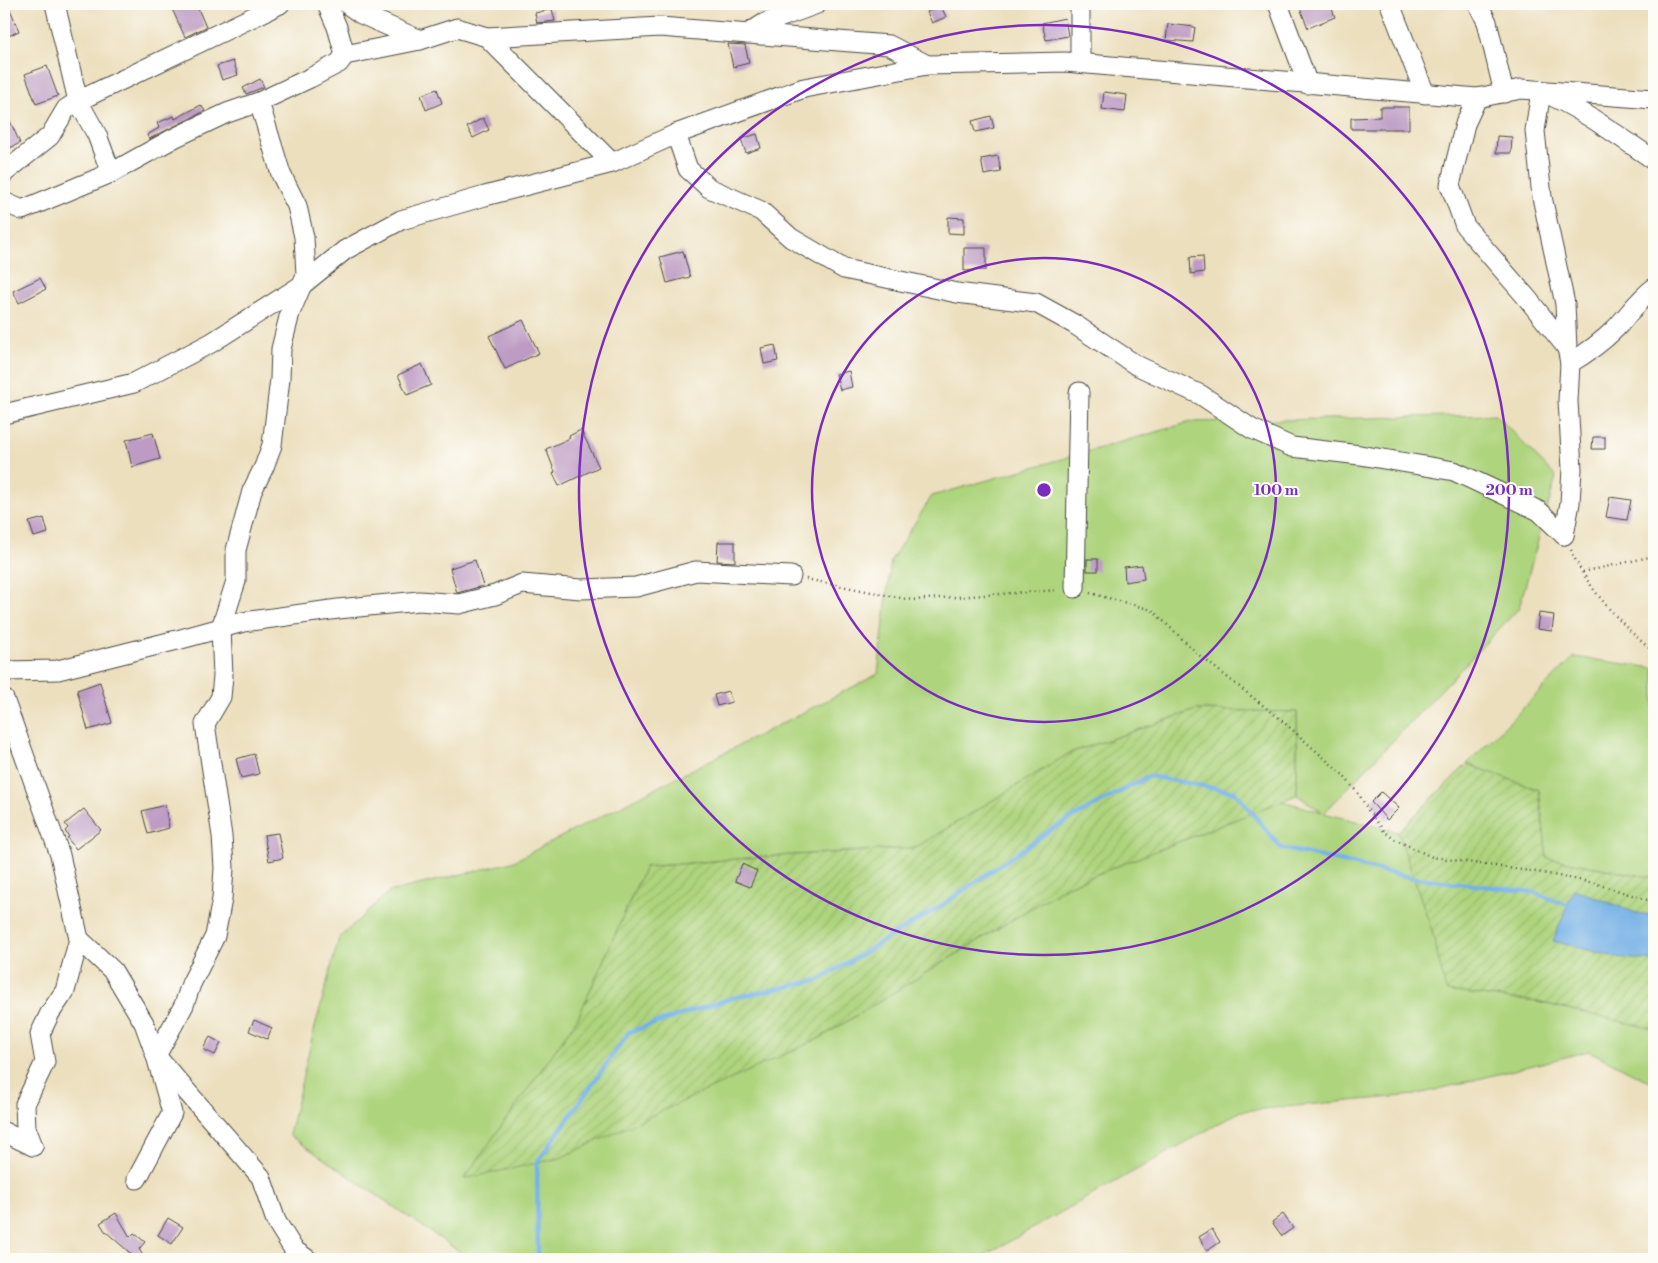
<svg xmlns="http://www.w3.org/2000/svg" width="1658" height="1263" font-family="'Libre Bodoni',serif">
  <style>
    .grass { fill: #aed47d; stroke: #6c8054; fill-rule: evenodd }
    .garden { fill: url(#garden-furrows); stroke: #6c8054 }
    .water { fill: #75b0e6; stroke: #506e88 }
    .lines { fill: none; stroke-linecap: round; stroke-linejoin: round }
    .stream { stroke: #75b0e6; stroke-width: 4.5 }
    .building { fill: #bd9bc4 }
    .minor-casing { stroke: #484641; stroke-width: 21 }
    .path { stroke: #484641; stroke-width: 2.5; stroke-dasharray: 1 4; stroke-linecap: butt }
    .minor { stroke: #fff; stroke-width: 19 }
    .ring { fill: none; stroke: #7b2cbf; stroke-width: 2.5 }
    .centre { fill: #7b2cbf; stroke: #fdfcf7; stroke-width: 2.5 }
    .ring-label { font-size: 15px; text-anchor: middle; font-weight: bold; fill: #7b2cbf; stroke: #fdfcf7; stroke-width: 4; stroke-linejoin: round; paint-order: stroke }
  </style>
  <defs>
    <pattern id="garden-furrows" width="10" height="10" patternUnits="userSpaceOnUse" patternTransform="scale(1.25)"><rect width="10" height="10" fill="#aed47d"/><path d="M-1 1l2-2M0 10L10 0M9 11l2-2" fill="none" stroke="#96b66c"/></pattern>
  </defs>
  <rect width="100%" height="100%" fill="#fdfcf7"/>
  <filter id="ink" filterUnits="userSpaceOnUse"><feTurbulence type="fractalNoise" baseFrequency=".02" numOctaves="2"/><feDisplacementMap in="SourceGraphic" scale="10" xChannelSelector="R" yChannelSelector="G"/><feConvolveMatrix kernelMatrix="1 2 1 2 8 2 1 2 1" color-interpolation-filters="sRGB"/></filter>
  <filter id="wash" filterUnits="userSpaceOnUse"><feTurbulence type="fractalNoise" baseFrequency=".0096" numOctaves="4" result="noise"/><feDisplacementMap in="SourceGraphic" scale="20" xChannelSelector="R" yChannelSelector="G"/><feGaussianBlur stdDeviation="1.12" result="paint"/><feColorMatrix in="noise" values="0 0 0 0 0 0 0 0 0 0 0 0 0 0 0 0 0 1.4 0 .05"/><feComposite in="paint" operator="in"/></filter>
  <g filter="url(#wash)">
    <rect width="100%" height="100%" fill="#ecdfbe"/>
    <g class="grass">
      <path d="M 1496,415 L 1556,477 L 1519,608 L 1324,813 L 1398,832 L 1433,931 L 1447,991 L 1538,1002 L 1654,1029 L 1654,1084 L 1589,1051 L 1415,1095 L 1241,1111 L 978,1259 L 470,1259 L 289,1135 L 312,1038 L 339,938 L 389,892 L 512,862 L 878,674 L 891,560 L 932,496 L 1191,422 ZM 1196,710 L 1297,712 L 1297,795 L 1322,812 L 1282,801 L 1067,886 L 818,1039 L 465,1179 L 578,1018 L 645,867 L 760,857 L 915,848 L 1070,753 Z"/>
      <polygon points="1574,657 1654,668 1654,878 1547,858 1539,790 1467,764"/>
    </g>
    <g class="garden">
      <polygon points="1196,710 1297,712 1297,795 1067,886 818,1039 560,1158 464,1179 578,1018 645,867 760,857 915,848 1070,753"/>
      <polygon points="1467,764 1539,790 1547,858 1654,878 1654,1029 1538,1002 1446,991 1432,931 1398,832"/>
    </g>
    <polygon class="water" points="1574,889 1636,913 1654,916 1654,961 1615,957 1553,941"/>
    <g class="lines">
      <polyline class="stream" points="538,1259 537,1163 629,1032 732,998 819,980 941,906 1052,829 1149,776 1235,792 1281,848 1409,877 1533,892 1572,907"/>
    </g>
    <g id="blocks">
      <g class="building">
        <polygon points="4,4 8,4 19,31 4,38"/>
        <polygon points="183,4 196,4 206,27 185,37 172,9"/>
        <polygon points="1311,4 1330,4 1335,17 1308,28 1300,8"/>
        <polygon points="941,6 946,17 932,23 927,12"/>
        <polygon points="552,9 555,21 537,23 535,13"/>
        <polygon points="1065,18 1068,36 1046,40 1042,23"/>
        <polygon points="1168,24 1195,27 1193,42 1166,40"/>
        <polygon points="728,44 745,45 749,63 733,67"/>
        <polygon points="233,61 238,75 222,80 217,66"/>
        <polygon points="47,66 58,96 36,104 25,74"/>
        <polygon points="260,79 264,87 246,94 243,88"/>
        <polygon points="437,89 442,103 426,110 421,95"/>
        <polygon points="1104,92 1127,95 1125,112 1102,109"/>
        <polygon points="201,105 205,111 149,139 147,135 159,128 157,123 174,116 175,119"/>
        <polygon points="1380,107 1409,107 1409,129 1351,129 1351,118 1380,117"/>
        <polygon points="4,108 20,143 4,151"/>
        <polygon points="991,116 994,128 975,132 972,121"/>
        <polygon points="483,118 489,130 473,138 467,127"/>
        <polygon points="757,134 761,148 746,153 741,139"/>
        <polygon points="1497,136 1512,137 1511,153 1496,153"/>
        <polygon points="998,156 1001,172 984,175 981,159"/>
        <polygon points="948,217 964,218 964,234 948,233"/>
        <polygon points="964,248 986,248 986,270 964,271"/>
        <polygon points="683,251 690,277 667,283 660,257"/>
        <polygon points="1203,256 1204,272 1191,274 1190,257"/>
        <polygon points="40,278 46,289 19,303 13,291"/>
        <polygon points="523,320 539,353 505,369 489,336"/>
        <polygon points="775,345 778,361 764,364 761,348"/>
        <polygon points="422,364 431,385 407,395 398,375"/>
        <polygon points="849,371 852,387 840,390 836,374"/>
        <polygon points="581,430 599,467 559,486 553,473 555,472 546,449 570,438 569,436"/>
        <polygon points="153,433 160,459 132,467 126,440"/>
        <polygon points="1593,437 1605,437 1605,449 1592,449"/>
        <polygon points="1610,497 1631,500 1627,520 1606,517"/>
        <polygon points="44,518 48,533 34,537 29,522"/>
        <polygon points="718,542 735,542 735,562 717,561"/>
        <rect x="1087" y="559" width="11" height="12"/>
        <polygon points="475,560 483,586 457,593 450,568"/>
        <polygon points="1142,565 1144,579 1125,582 1124,567"/>
        <polygon points="1539,613 1554,615 1552,631 1537,629"/>
        <polygon points="100,682 112,723 88,730 77,690"/>
        <polygon points="728,691 732,702 717,706 714,695"/>
        <polygon points="254,754 259,774 241,778 236,759"/>
        <polygon points="1381,792 1399,808 1387,820 1371,802"/>
        <polygon points="165,805 169,828 148,834 142,811"/>
        <polygon points="84,809 101,830 76,849 67,838 69,837 65,831 68,828 65,824"/>
        <polygon points="278,833 283,858 269,861 264,835"/>
        <polygon points="742,864 757,871 750,887 735,881"/>
        <polygon points="254,1020 272,1028 267,1039 249,1031"/>
        <polygon points="210,1037 221,1043 215,1055 203,1049"/>
        <polygon points="116,1213 130,1237 134,1233 145,1242 139,1249 145,1259 137,1259 105,1231 100,1223"/>
        <polygon points="1283,1214 1293,1228 1282,1236 1272,1222"/>
        <polygon points="168,1218 183,1227 172,1244 158,1235"/>
        <polygon points="1212,1229 1220,1242 1207,1251 1199,1237"/>
      </g>
    </g>
  </g>
  <g filter="url(#ink)">
    <use href="#blocks" fill-opacity="0" stroke="#484641" stroke-width="1"/>
    <g class="lines">
      <defs>
        <g id="minor">
          <polyline points="327,4 337,27 345,55"/>
          <polyline points="347,4 361,14 420,40"/>
          <polyline points="1080,4 1080,63"/>
          <polyline points="1278,4 1308,84"/>
          <polyline points="1390,4 1425,94"/>
          <polyline points="1478,4 1487,22 1504,93"/>
          <polyline points="747,34 765,23 817,4"/>
          <polyline points="487,37 612,163"/>
          <polyline points="1477,98 1465,124 1450,185 1465,226 1527,298 1567,348"/>
          <polyline points="676,134 688,169 709,188 761,211 791,238 844,269 957,293 1036,303 1074,324 1136,365 1201,395 1252,429 1292,447 1360,455 1454,471 1539,511 1564,535"/>
          <polyline points="4,173 50,136 66,109 78,101 280,4"/>
          <polyline points="111,173 174,138 227,113 259,102 310,78 339,63 345,55 420,40 457,28 487,37 660,27 889,45 927,65"/>
          <polyline points="4,202 22,210 111,173 97,135 78,101 55,4"/>
          <path d="M 1570,363 C 1587,353 1602,342 1616,328 C 1629,314 1639,299 1654,288"/>
          <polyline points="4,414 134,383 211,343 302,285 345,250 401,220 485,196 612,163 676,134 804,88 927,65 1065,62 1477,98 1521,89 1654,99"/>
          <path d="M 1564,535 L 1570,503 L 1572,469 L 1568,401 L 1570,363 L 1567,348 L 1565,304 L 1542,197 L 1535,131 L 1541,91 C 1582,109 1617,135 1654,160"/>
          <polyline points="1075,588 1079,392"/>
          <polyline points="4,671 58,670 181,639 243,622 338,609 419,601 459,604 495,595 522,584 581,589 636,587 696,571 791,576"/>
          <polyline points="4,699 60,855 79,939 113,971 144,1023 156,1056"/>
          <polyline points="156,1056 184,1005 191,984 215,936 222,899 224,868 222,836 205,724 221,697 223,676 221,628 236,581 236,550 252,491 264,467 272,445 280,379 281,349 290,313 306,275 304,237 297,206 281,174 259,102"/>
          <polyline points="4,1132 33,1146"/>
          <polyline points="33,1146 26,1128 25,1104 45,1062 40,1034 50,1013 65,991 79,939"/>
          <polyline points="137,1179 172,1113 156,1056 261,1177 276,1221 294,1250 307,1259"/>
        </g>
      </defs>
      <use href="#minor" class="minor-casing"/>
      <g class="path">
        <path d="M 1571,550 C 1586,587 1623,627 1654,652"/>
        <polyline points="1583,572 1654,556"/>
        <polyline points="806,579 911,600 1058,590"/>
        <polyline points="1090,593 1152,610 1199,655 1279,718 1343,775 1360,796 1368,810 1384,831 1394,839 1432,857 1543,873 1594,883 1654,902"/>
      </g>
      <use href="#minor" class="minor"/>
    </g>
  </g>
  <g class="ring">
    <circle cx="1044" cy="490" r="232"/>
    <circle cx="1044" cy="490" r="465"/>
  </g>
  <circle cx="1044" cy="490" r="8" class="centre"/>
  <g class="ring-label">
    <text x="1276" y="495">100 m</text>
    <text x="1509" y="495">200 m</text>
  </g>
  <rect width="1658" height="1263" fill="none" stroke="#fdfcf7" stroke-width="20"/>
</svg>
